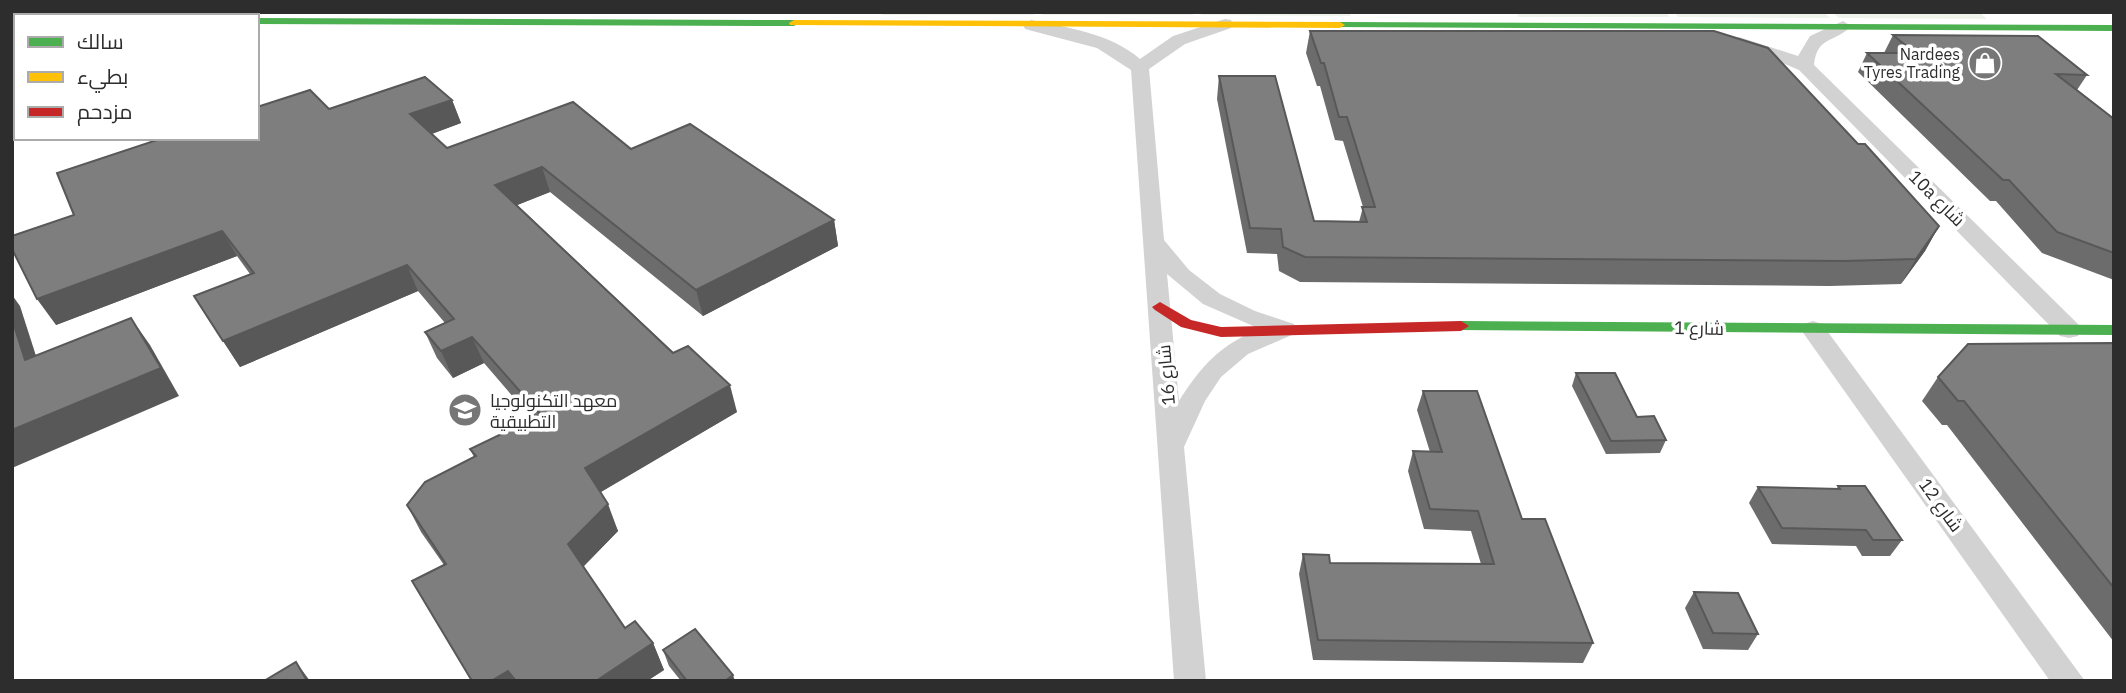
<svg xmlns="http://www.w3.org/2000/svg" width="2126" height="693" font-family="'IBM Plex Sans',Cairo,sans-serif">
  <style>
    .green { fill: #eef3eb }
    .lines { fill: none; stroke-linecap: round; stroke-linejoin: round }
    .street { fill: #d2d2d2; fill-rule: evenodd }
    .fast { fill: #4caf50; fill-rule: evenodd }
    .slow { fill: #ffc107; fill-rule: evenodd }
    .jam { fill: #c62828; fill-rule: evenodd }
    .wall { fill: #6c6c6c }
    .shaded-wall { fill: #585858 }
    .building { fill: #7e7e7e; stroke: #585858; stroke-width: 2 }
    .labels { text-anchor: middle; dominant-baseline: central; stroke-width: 7; stroke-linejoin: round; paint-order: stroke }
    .far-poi-label { font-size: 16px; fill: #2d2d2d; stroke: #fff; text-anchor: end }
    .street-label { font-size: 18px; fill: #2d2d2d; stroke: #fff }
    .poi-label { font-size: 18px; fill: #2d2d2d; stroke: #fff; text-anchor: start }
  </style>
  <rect width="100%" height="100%" fill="#fff"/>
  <g class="green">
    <rect x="882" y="12" width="152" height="3"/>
    <rect x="1042" y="12" width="151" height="3"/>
    <polygon points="1200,12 1349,12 1351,16 1201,15"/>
    <polygon points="1516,12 1665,12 1670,17 1519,17"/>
    <polygon points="1674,12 1824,12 1830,18 1678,17"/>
    <polygon points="1832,12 1979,12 1987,19 1839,18"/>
  </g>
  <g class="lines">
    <g class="street">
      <path d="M 1225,19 L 1231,20 L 1233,24 L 1231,28 L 1185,44 L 1149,69 L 1164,240 L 1189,270 L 1220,294 L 1255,311 L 1294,324 L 1297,329 L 1294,334 L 1248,354 L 1221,377 L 1205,401 L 1184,447 L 1206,681 L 1174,681 L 1131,70 L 1097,48 L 1025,29 L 1023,25 L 1031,20 C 1068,28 1110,33 1140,59 L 1173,36 ZM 1167,274 L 1203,304 L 1260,329 C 1222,343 1200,367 1179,401 Z"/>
      <path d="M 1843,21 L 1851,26 C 1836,43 1817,35 1814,65 L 2078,324 L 2081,330 L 2078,336 L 2069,338 L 2060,336 L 1799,70 L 1764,55 L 1733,46 L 1730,42 L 1739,37 L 1798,56 L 1810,36 Z"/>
      <polygon points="1813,321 1822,324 2085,681 2050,681 1804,334 1801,329 1804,324"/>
    </g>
    <g class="fast">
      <polygon points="257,18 794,20 799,23 794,26 257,24"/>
      <polygon points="1340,22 2114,25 2114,31 1336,27 1335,25"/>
      <polygon points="1461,321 2114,325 2114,335 1456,330 1453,326 1456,322"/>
    </g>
    <g class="slow">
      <rect x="12" y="18" width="4" height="6"/>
      <polygon points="794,20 1340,22 1345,25 1340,28 790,25 789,23"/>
    </g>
    <polygon class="jam" points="1160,302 1191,320 1221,327 1461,321 1469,326 1461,331 1221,337 1181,327 1155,310 1152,307"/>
  </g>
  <g class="wall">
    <polygon points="1310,31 1858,144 1939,226 1925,251 1901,284 1830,286 1300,282 1279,271 1277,254 1247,253 1217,99 1219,76 1314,221 1359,222 1363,207 1343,141 1335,140 1320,86 1317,86 1306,53"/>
    <polygon points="1893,35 2087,75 2077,90 2114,119 2114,280 2042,253 1996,201 1990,201 1858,72 1867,53 1884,53"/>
    <polygon points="452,100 461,123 432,134 447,148 631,149 834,220 838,246 703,316 550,192 517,205 737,412 600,492 618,531 583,567 625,628 653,643 664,670 647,681 472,681 444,565 421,532 407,505 474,457 470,449 532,419 484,363 453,378 437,358 425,332 445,323 418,291 240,367 194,296 250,274 237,256 56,325 74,215"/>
    <polygon points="2114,343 2114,642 1947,425 1942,425 1922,401 1938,377"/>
    <polygon points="1576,373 1637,417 1666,440 1660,453 1606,454 1572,386"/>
    <polygon points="1423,391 1522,519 1593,643 1583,663 1313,660 1299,574 1303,554 1330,563 1481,564 1471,531 1424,529 1408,471 1413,451 1430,452 1417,410"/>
    <polygon points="1838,486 1902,540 1890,556 1862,556 1856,546 1772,544 1749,503 1758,487 1837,489"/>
    <polygon points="1694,592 1758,634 1748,650 1703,649 1685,608"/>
    <polygon points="663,650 735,681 681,681 669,666"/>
  </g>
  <g class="shaded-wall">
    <polygon points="452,100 461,123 420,138 410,114"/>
    <polygon points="542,167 550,192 505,210 495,185"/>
    <polygon points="834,220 838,246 703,316 696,290"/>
    <polygon points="1939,226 1925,251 1901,284 1916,259"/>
    <polygon points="222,231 237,256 56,325 37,299"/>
    <polygon points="407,265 418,291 240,367 223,341"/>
    <polygon points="12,295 20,306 46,387 25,360 12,319"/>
    <polygon points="131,318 150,345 179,396 12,468 12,430"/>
    <polygon points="472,337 484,363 453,378 441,351"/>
    <polygon points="730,385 737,412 596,495 585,468"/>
    <polygon points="608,504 618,531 579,571 568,544"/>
    <polygon points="653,643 664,670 647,681 596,681"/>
    <polygon points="296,662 310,681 307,681"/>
    <polygon points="508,671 514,681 491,681"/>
    <polygon points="733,675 735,681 725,681"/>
  </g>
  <g class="building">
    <polygon points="1310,31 1714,31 1768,48 1858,144 1865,144 1939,226 1916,259 1844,261 1305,257 1283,247 1281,229 1250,228 1219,76 1275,76 1314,221 1367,222 1362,207 1375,207 1347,117 1339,117 1324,63 1321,63"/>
    <polygon points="1893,35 2038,36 2087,75 2056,74 2114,119 2114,253 2057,232 2009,180 2003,180 1867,53 1915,53"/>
    <polygon points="425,77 452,100 410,114 447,148 573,102 631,149 690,124 834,220 696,290 542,167 495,185 673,353 688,346 730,385 585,468 608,504 568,544 625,628 635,621 653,643 596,681 516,681 508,671 491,681 472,681 412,581 446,564 407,505 425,482 476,456 470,449 541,415 472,337 441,351 425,332 454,319 407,265 223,341 194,296 254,273 222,231 37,299 12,249 12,236 74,215 57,173 163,138 257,138 257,107 310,90 329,109"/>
    <polygon points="131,318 161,368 12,430 12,319 25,360"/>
    <polygon points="2114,343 2114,588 1964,401 1958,401 1938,377 1968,344"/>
    <polygon points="1576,373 1615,373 1637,417 1654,416 1666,440 1611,441"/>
    <polygon points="1423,391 1477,391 1522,519 1545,519 1593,643 1318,640 1303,554 1329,555 1330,563 1494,564 1478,511 1430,509 1413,451 1442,452"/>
    <polygon points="1838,486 1865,486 1902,540 1873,540 1866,530 1782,528 1758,487 1840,489"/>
    <polygon points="1694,592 1738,593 1758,634 1713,633"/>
    <polygon points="695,629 733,675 725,681 687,681 663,650"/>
    <polygon points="296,662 307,681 264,681"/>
  </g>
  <defs>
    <symbol id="shop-disc" viewBox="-11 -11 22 22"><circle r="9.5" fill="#767676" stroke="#fff"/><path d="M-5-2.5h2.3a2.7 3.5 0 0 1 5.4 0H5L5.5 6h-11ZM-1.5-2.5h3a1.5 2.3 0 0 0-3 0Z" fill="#fff"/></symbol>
    <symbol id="university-disc" viewBox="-11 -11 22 22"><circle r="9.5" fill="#767676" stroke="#fff"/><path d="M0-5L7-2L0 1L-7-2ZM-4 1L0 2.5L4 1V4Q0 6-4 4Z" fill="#fff"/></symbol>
  </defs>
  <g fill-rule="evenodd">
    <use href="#shop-disc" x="1966" y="44" width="38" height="38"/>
    <use href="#university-disc" x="446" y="391" width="38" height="38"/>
  </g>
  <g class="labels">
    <g class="far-poi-label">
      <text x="1960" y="54">Nardees<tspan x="1960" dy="18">Tyres Trading</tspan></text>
    </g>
    <g class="street-label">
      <text transform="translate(1937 198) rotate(45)">10a شارع</text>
      <text transform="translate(1699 328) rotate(1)">شارع 1</text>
      <text transform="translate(1166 375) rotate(-95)">شارع 16</text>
      <text transform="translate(1941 505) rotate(54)">شارع 12</text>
    </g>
    <g class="poi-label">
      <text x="490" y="400">معهد التكنولوجيا<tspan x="490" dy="21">التطبيقية</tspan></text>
    </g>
  </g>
  <rect width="2126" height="693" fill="none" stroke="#2d2d2d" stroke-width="28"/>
  <rect x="14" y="14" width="245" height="126" fill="#ffffff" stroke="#ababab" stroke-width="2"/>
  <rect x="28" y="37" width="35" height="10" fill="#4caf50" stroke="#ababab" stroke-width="2"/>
  <text x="77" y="49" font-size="21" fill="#2d2d2d">سالك</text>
  <rect x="28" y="72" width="35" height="10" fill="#ffc107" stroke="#ababab" stroke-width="2"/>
  <text x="77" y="84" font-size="21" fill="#2d2d2d">بطيء</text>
  <rect x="28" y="107" width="35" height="10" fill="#c62828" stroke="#ababab" stroke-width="2"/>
  <text x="77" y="119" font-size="21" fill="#2d2d2d">مزدحم</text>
</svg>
